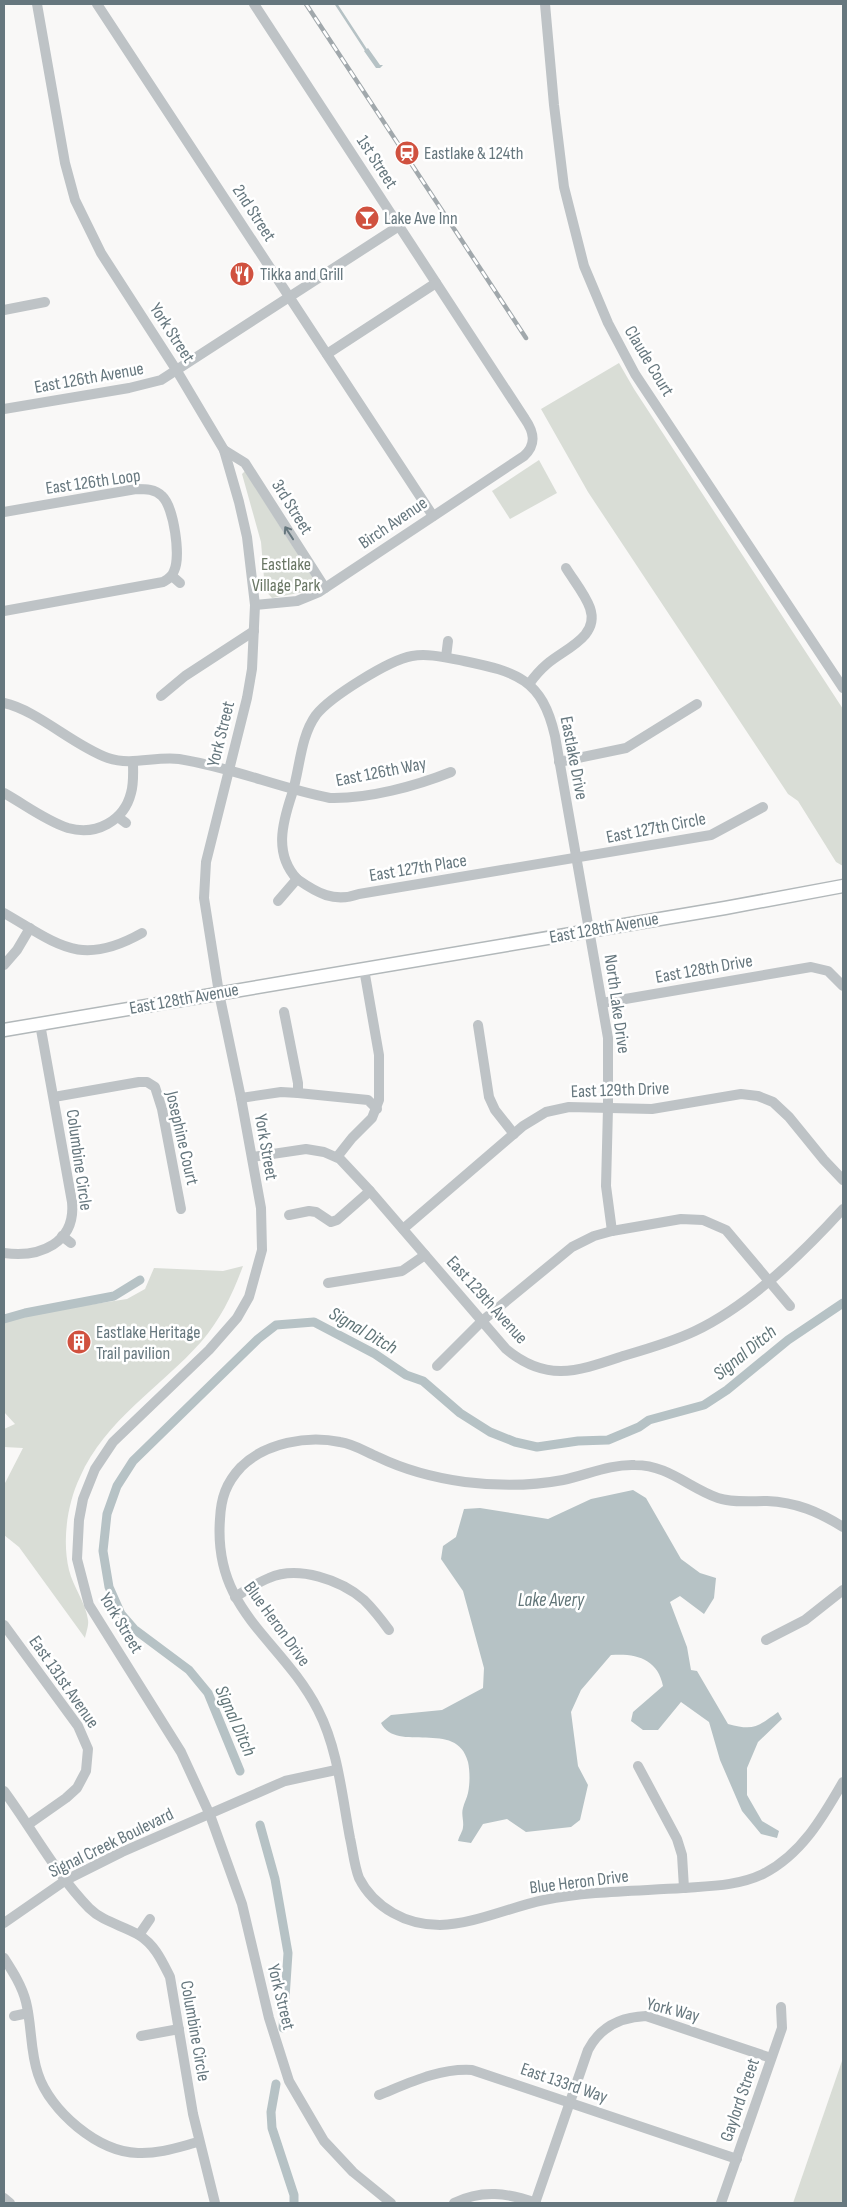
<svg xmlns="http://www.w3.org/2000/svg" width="847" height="2207" font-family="'Sofia Sans Condensed',sans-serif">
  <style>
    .green { fill: #d9ddd6 }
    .water { fill: #b6c2c5 }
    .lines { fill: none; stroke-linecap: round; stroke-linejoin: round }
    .stream { stroke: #b6c2c5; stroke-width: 2.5 }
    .canal { stroke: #b6c2c5; stroke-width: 9 }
    .major-casing { stroke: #b2b8ba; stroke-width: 15 }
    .minor { stroke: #bec3c6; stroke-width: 10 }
    .major { stroke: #fff; stroke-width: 12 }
    .rail-casing { stroke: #a1a8ac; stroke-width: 4.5 }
    .rail { stroke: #fff; stroke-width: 2.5; stroke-dasharray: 8; stroke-linecap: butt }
    .oneway { stroke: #66777e }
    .labels { text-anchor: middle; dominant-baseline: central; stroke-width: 5; stroke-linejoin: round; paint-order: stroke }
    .poi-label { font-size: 18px; fill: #66777e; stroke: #fff; text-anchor: start }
    .street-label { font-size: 18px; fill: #66777e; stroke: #fff }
    .park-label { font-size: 18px; fill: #6a7765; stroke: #fff }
    .water-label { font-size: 19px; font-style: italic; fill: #617578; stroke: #fff }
  </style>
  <rect width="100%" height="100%" fill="#f9f8f7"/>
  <g class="green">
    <polygon points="619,363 634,389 843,709 843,866 836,862 798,801 788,794 588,492 541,409"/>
    <polygon points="539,460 557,493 510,519 492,491"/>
    <polygon points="245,471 314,580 314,588 309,591 272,598 265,590 261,542 242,474"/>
    <path d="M 243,1266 C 233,1293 221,1319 201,1342 C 161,1387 105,1420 80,1477 C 67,1504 62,1541 69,1570 C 73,1587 86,1603 88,1620 C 89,1625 86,1633 85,1638 L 19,1547 L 4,1535 L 4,1485 L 23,1448 L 4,1447 L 4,1429 L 15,1424 L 4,1412 L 4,1323 L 29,1314 L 127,1299 L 145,1289 L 154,1268 L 223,1271 Z"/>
    <polygon points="843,2058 843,2203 793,2203"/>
  </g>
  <g class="water">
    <polygon points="368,48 380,65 383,65 380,68 376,68 364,51"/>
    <path d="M 633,1490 L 646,1498 L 681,1559 L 700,1573 L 716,1578 L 714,1598 L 704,1614 L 680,1596 L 670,1602 L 687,1647 L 691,1670 L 697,1671 L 728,1724 C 754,1731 757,1727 778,1712 L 782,1719 L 758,1742 L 747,1768 L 747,1795 L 762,1821 L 779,1831 L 777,1838 L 761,1834 L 742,1811 L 720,1760 L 709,1722 L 681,1702 L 658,1730 L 643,1730 L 631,1721 L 633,1712 L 663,1686 C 658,1659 636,1653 611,1655 L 581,1690 L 571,1712 L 578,1766 L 588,1785 L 580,1820 L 571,1827 L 526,1832 L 507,1819 L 483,1824 L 471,1843 L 458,1841 C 459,1836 463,1831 463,1827 C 464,1821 461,1814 463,1808 C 464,1803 467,1798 468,1793 C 470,1784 470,1771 468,1762 C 457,1718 396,1754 381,1723 L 391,1715 L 442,1710 L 483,1688 L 484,1668 L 463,1591 L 441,1559 L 443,1546 L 456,1537 L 464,1509 L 480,1508 L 548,1519 L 591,1499 Z"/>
  </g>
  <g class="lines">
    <polyline class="stream" points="336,4 368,53"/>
    <g class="canal">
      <polyline points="4,1319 25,1313 114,1296 140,1280"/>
      <polyline points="240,1771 208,1693 189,1670 134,1629 121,1614 109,1587 103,1551 107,1514 117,1486 133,1461 258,1339 276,1325 314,1322 375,1354 406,1375 423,1381 460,1413 490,1432 515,1442 537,1447 578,1441 608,1440 639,1427 649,1420 704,1405 727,1390 788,1340 843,1303"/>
      <polyline points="260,1825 275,1879 288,1953 283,2028"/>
      <polyline points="276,2084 271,2112 272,2128 294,2195 294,2203"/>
    </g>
    <defs>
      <polyline id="major" points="4,1030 725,908 843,886"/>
    </defs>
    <use href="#major" class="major-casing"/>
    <g class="minor">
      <polyline points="37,4 65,163 75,200 101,253 177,371 224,450 239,502 247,537 255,605 252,669 247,698 206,862 204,898 219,993 241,1098 261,1208 262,1250 249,1297 237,1318 209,1350 113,1442 95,1469 83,1499 79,1520 77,1559 89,1605 181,1752 210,1815 242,1904 269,2018 289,2081 324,2141 353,2172 391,2203"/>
      <polyline points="97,4 433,516"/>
      <path d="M 254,4 L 525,419 C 534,432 537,444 524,456 L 319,592 L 297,601 L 255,605"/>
      <polyline points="545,4 554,105 564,187 584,266 608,323 635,374 843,688"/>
      <polyline points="4,310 45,302"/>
      <polyline points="327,354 436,283"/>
      <polyline points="4,409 129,388 161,380 399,226"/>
      <polyline points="224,450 245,463 325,588"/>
      <path d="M 4,512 L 136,489 C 146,489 155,489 162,496 C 174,507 181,557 174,571 C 172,577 168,579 163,582 L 4,611"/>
      <polyline points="172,576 180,583"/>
      <polyline points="446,657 448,641"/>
      <path d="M 529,684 C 534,677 540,670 547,664 C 564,649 600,637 590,608 C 585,594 574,581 566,568"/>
      <polyline points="161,696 185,676 254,631"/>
      <path d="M 4,703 C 37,710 74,746 108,758 C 132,766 155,756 179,759 C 231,767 279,788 330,798 C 368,799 416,786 451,772"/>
      <polyline points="559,762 626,748 697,704"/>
      <path d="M 4,793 C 24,804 46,821 68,828 C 96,836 124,821 131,793 C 134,783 133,772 133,762"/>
      <polyline points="118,817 126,823"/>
      <path d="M 297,879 C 274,854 282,824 292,794 C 300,769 300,737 316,715 C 330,697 389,660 412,656 C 429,653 447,658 464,661 C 517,672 542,679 555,736 L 608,1038 L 608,1108 L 606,1186 L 612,1231"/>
      <path d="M 278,901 L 297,879 C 317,893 334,903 359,894 L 711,835 L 763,807"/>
      <path d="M 4,913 C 58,944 80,968 142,933"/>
      <polyline points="4,965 17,950 30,928"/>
      <polyline points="602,1003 811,967 828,971 843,986"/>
      <polyline points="284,1012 298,1083 298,1093"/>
      <polyline points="478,1025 489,1097 495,1110 514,1134"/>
      <polyline points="54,1097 139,1082 147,1082 155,1087 162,1109 181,1209"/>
      <polyline points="241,1098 281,1092 298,1093 368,1100 377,1109"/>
      <path d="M 252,1157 L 306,1149 L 324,1152 L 340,1159 L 370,1191 L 506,1349 C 547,1383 578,1371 623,1356 C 647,1349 672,1342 695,1331 C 750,1305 802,1254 843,1209"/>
      <polyline points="337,1157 352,1138 372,1118 379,1100 379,1055 364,969"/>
      <polyline points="289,1215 309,1211 316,1212 331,1222 337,1220 370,1191"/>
      <polyline points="403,1229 523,1126 546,1112 569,1107 652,1109 741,1094 758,1096 773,1102 789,1117 824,1160 843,1180"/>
      <polyline points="62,1236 71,1243"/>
      <path d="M 4,1253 C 40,1258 76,1243 72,1202 L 40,1024"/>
      <polyline points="328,1283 402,1271 425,1255"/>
      <polyline points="437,1366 482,1321 572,1247 594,1236 612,1231 681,1219 703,1220 726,1230 790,1306"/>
      <path d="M 843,1527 C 819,1512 796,1502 767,1501 C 751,1501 733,1503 718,1498 C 689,1488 668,1465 635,1465 C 610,1464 587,1475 563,1480 C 531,1486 497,1486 465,1482 C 436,1478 405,1470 378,1457 C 366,1452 354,1444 340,1442 C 307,1435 265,1443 241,1467 C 226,1483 221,1498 220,1519 C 213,1612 281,1638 318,1710 C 338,1749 342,1796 350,1838 C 353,1851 354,1865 359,1878 C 366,1892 379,1905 393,1913 C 407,1921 424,1925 440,1925 C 475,1924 510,1907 544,1900 C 589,1891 637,1891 683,1888 C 710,1886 738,1886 763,1874 C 801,1855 823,1817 843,1782"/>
      <path d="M 235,1597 C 246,1590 257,1583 269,1578 C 298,1565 341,1580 364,1600 C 373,1609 381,1619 389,1630"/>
      <polyline points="4,1625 78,1726 88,1749 86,1771 77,1788 66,1798 29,1824"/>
      <polyline points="766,1640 805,1620 843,1590"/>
      <polyline points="638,1766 677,1839 682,1855 684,1888"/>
      <path d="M 4,1791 C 32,1829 56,1874 89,1908 C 103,1922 122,1925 139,1935 C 155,1945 162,1961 170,1977 L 193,2114 L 215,2203"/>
      <polyline points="4,1923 66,1880 122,1852 285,1781 336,1770"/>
      <polyline points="139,1935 150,1919"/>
      <path d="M 4,1958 C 13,1972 22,1986 26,2002 C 32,2026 30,2051 38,2074 C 50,2111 98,2152 138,2153 C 159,2154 179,2147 198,2142"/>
      <polyline points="14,2016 28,2013"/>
      <polyline points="141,2036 179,2029"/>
      <path d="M 379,2095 C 409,2083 439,2068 472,2070 L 737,2159"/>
      <polyline points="4,2198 10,2203"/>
      <path d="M 454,2203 C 482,2189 508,2193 536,2203"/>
      <path d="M 535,2203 L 588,2050 C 600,2027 620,2017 646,2016 L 771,2058"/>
      <polyline points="721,2203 782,2028 781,2007"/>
    </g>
    <use href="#major" class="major"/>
    <defs>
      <polyline id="rail" points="306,4 526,338"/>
    </defs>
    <use href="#rail" class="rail-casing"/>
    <use href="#rail" class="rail"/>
  </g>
  <defs><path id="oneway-shaft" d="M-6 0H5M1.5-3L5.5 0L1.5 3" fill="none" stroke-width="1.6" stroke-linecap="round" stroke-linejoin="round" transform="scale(1.25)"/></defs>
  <use class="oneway" href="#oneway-shaft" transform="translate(289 533) rotate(-123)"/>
  <defs>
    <symbol id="station-disc" viewBox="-11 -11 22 22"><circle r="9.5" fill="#d0513f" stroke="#fff"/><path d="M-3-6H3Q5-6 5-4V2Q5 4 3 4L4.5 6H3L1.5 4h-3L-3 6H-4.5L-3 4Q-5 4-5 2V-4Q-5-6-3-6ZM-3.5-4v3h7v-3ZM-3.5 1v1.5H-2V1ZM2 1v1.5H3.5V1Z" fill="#fff"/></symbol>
    <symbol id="bar-disc" viewBox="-11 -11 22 22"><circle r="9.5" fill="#d0513f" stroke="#fff"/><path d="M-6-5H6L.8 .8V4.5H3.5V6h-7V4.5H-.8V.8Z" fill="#fff"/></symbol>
    <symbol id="restaurant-disc" viewBox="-11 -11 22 22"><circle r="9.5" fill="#d0513f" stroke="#fff"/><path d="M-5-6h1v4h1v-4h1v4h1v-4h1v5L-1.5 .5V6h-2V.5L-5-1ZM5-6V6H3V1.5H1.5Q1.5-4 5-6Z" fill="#fff"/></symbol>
    <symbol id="building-disc" viewBox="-11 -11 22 22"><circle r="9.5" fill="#d0513f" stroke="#fff"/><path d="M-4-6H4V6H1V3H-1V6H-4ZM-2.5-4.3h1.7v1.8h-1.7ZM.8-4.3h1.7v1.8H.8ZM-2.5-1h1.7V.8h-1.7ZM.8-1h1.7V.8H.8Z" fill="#fff"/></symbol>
  </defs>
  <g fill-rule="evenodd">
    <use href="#station-disc" x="393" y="139" width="28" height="28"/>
    <use href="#bar-disc" x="353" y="204" width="28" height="28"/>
    <use href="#restaurant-disc" x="228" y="260" width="28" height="28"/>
    <use href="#building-disc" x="65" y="1328" width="28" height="28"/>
  </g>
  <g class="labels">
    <g class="poi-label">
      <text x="424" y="153">Eastlake &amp; 124th</text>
      <text x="384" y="218">Lake Ave Inn</text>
      <text x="260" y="274">Tikka and Grill</text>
      <text x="96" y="1332">Eastlake Heritage<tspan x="96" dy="21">Trail pavilion</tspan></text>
    </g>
    <g class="street-label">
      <text transform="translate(377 162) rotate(57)">1st Street</text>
      <text transform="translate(254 213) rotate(57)">2nd Street</text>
      <text transform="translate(172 333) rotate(57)">York Street</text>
      <text transform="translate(649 361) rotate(59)">Claude Court</text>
      <text transform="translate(89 378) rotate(-10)">East 126th Avenue</text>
      <text transform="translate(93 482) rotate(-8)">East 126th Loop</text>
      <text transform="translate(292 507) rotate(58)">3rd Street</text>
      <text transform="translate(393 523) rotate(-34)">Birch Avenue</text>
      <text transform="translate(221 734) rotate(-76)">York Street</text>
      <text transform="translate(574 758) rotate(79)">Eastlake Drive</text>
      <text transform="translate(381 772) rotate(-11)">East 126th Way</text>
      <text transform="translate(656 828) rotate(-11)">East 127th Circle</text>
      <text transform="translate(418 868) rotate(-9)">East 127th Place</text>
      <text transform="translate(604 928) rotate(-10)">East 128th Avenue</text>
      <text transform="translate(704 969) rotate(-10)">East 128th Drive</text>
      <text transform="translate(184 999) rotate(-10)">East 128th Avenue</text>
      <text transform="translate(617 1004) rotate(82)">North Lake Drive</text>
      <text transform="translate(620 1090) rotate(-2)">East 129th Drive</text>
      <text transform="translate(182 1138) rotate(77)">Josephine Court</text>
      <text transform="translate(266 1147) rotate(80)">York Street</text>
      <text transform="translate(79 1160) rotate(82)">Columbine Circle</text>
      <text transform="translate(487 1300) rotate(48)">East 129th Avenue</text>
      <text transform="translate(121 1623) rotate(59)">York Street</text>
      <text transform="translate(277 1624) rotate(54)">Blue Heron Drive</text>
      <text transform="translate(64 1682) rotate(55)">East 131st Avenue</text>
      <text transform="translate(111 1843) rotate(-26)">Signal Creek Boulevard</text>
      <text transform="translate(579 1882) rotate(-7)">Blue Heron Drive</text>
      <text transform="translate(281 1997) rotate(76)">York Street</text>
      <text transform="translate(673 2010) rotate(14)">York Way</text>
      <text transform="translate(195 2031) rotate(80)">Columbine Circle</text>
      <text transform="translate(564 2083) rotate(19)">East 133rd Way</text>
      <text transform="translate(740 2100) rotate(-71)">Gaylord Street</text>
    </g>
    <g class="park-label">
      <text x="286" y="564">Eastlake<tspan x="286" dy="21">Village Park</tspan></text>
    </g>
    <g class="water-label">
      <text transform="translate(363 1331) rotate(30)">Signal Ditch</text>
      <text transform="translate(745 1353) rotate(-39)">Signal Ditch</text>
      <text x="551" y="1600">Lake Avery</text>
      <text transform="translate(235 1721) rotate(66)">Signal Ditch</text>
    </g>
  </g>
  <rect width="847" height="2207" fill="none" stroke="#66777e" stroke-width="10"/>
</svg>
